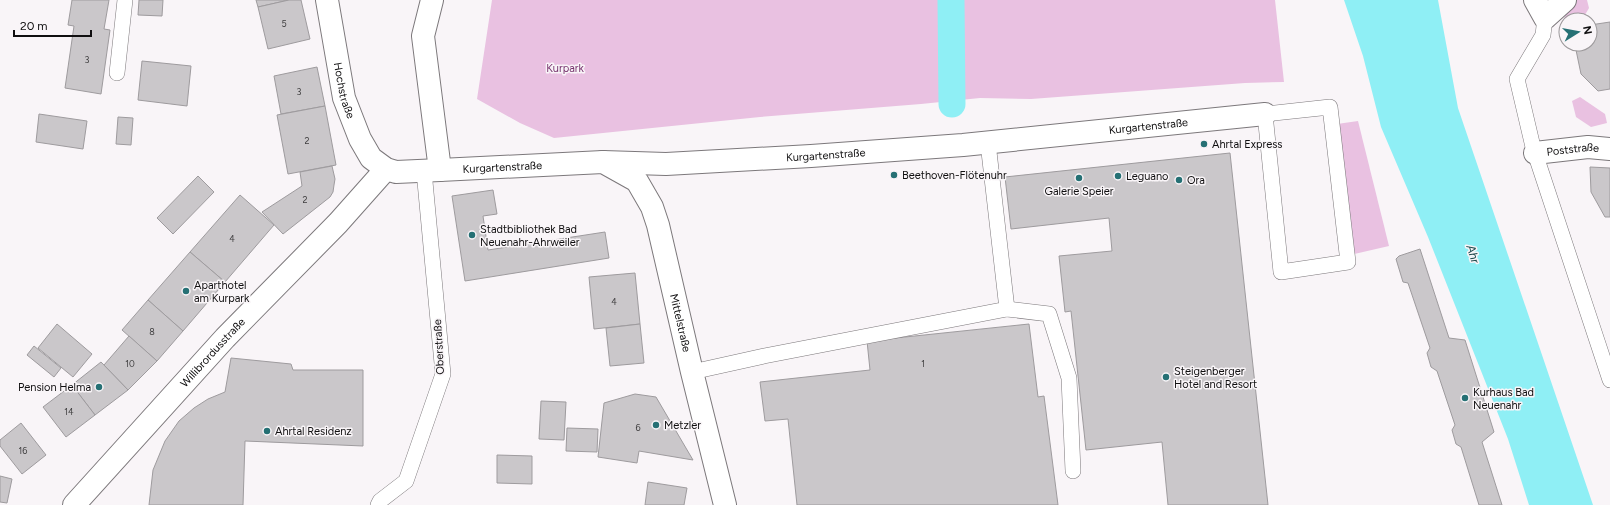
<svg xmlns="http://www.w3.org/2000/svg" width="1610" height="505" font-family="Figtree,sans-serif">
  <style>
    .green { fill: #e9c1e1 }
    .water { fill: #8feff5 }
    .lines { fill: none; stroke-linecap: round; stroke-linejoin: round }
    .canal { stroke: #8feff5; stroke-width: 27 }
    .building { fill: #cac7ca; stroke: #9e9b9e }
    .lane-casing { stroke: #7c787b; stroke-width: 16 }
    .street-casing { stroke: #7c787b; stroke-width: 24 }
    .secondary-casing { stroke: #7c787b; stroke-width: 24 }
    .lane { stroke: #fff; stroke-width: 15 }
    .street { stroke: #fff; stroke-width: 22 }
    .secondary { stroke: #fff; stroke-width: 22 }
    .poi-dot { fill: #257074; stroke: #f9f5f8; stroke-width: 1.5 }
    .labels { text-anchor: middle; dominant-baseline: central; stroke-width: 3; stroke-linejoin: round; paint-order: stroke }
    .number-label { font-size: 9px; fill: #3e3d3e }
    .park-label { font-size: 11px; fill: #77336e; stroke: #f9f5f8 }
    .street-label { font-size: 11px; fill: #100f10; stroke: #f9f5f8 }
    .poi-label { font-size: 11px; fill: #100f10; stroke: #f9f5f8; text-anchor: start }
    .water-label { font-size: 12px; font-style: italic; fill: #1e4a4d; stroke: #f9f5f8 }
  </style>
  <rect width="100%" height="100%" fill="#f9f5f8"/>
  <g class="green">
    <polygon points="492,0 1275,0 1284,82 1245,83 1031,99 980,98 921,104 760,117 554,138 520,123 477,99"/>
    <polygon points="1577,0 1587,0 1589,8 1582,20 1566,20 1566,36 1563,37 1561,24 1569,9"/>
    <polygon points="1580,97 1605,114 1607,123 1591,127 1576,117 1572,101"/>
    <polygon points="1358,121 1389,246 1350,255 1337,124"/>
  </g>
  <polygon class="water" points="1344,0 1438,0 1458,108 1593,505 1529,505 1508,439 1428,237 1381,127 1363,56"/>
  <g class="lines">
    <polyline class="canal" points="951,0 952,104"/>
  </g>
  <g class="building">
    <polygon points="72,0 109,0 104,29 110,30 101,94 65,88 74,26 68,25"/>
    <polygon points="139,0 163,0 162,16 138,15"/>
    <polygon points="256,0 289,0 258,7"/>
    <polygon points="289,0 301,0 310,39 268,49 258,7"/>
    <polygon points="1610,22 1610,89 1598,91 1581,74 1576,50 1579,44 1590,44 1590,25"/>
    <polygon points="142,61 191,66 187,106 138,100"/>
    <polygon points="317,67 325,106 281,114 274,76"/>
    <polygon points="325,106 336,165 288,174 277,115"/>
    <polygon points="39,114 87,121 83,149 36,142"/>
    <polygon points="118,117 133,118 131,145 116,144"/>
    <polygon points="1230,153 1268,505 1168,505 1162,442 1086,450 1071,311 1065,312 1059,256 1112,251 1109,218 1011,229 1005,177"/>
    <polygon points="332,166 335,179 334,185 333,192 330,197 283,234 262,212 302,186 300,172"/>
    <polygon points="1590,167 1610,168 1610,217 1605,217 1591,192"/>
    <polygon points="198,176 214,192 173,234 157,218"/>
    <polygon points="493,190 497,214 483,216 488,250 605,232 609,258 465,281 452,196"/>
    <polygon points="240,195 274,225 225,282 190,252"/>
    <polygon points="1420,249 1449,338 1465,340 1494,432 1482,442 1502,505 1479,505 1461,447 1456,444 1452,430 1455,425 1437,371 1431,367 1427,353 1430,348 1408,283 1403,282 1396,259 1399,256"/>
    <polygon points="190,252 225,282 183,331 148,300"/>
    <polygon points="635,273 640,324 594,329 589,277"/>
    <polygon points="148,300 183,331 157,361 122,330"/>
    <polygon points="57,324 92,354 73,377 38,348"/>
    <polygon points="640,324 644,363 610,366 606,328"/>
    <polygon points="1029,324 1038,397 1044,396 1058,505 797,505 788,419 765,421 760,382 870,370 867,341"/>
    <polygon points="129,336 157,361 128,390 104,365"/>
    <polygon points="34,346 61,368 54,377 27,355"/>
    <polygon points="231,358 291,364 293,370 363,370 363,446 245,441 243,505 149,505 153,470 165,441 179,421 194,408 208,399 225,392"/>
    <polygon points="101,362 128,390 95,415 72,385"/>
    <polygon points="72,385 95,415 66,437 43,407"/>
    <polygon points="635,394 656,397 693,460 639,451 637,463 598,457 604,403"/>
    <polygon points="541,401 566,402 564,440 539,439"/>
    <polygon points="21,423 46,455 22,474 0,446 0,440"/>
    <polygon points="567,428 598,429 597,452 566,451"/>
    <polygon points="497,455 532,456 532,484 497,483"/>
    <polygon points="0,476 12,479 7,503 0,502"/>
    <polygon points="648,482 687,488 684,505 645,505"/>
  </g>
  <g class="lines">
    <defs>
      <g id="lane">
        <polyline points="1545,18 1543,35 1517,79 1533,147 1610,380"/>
        <polyline points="117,73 125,0"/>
        <polygon points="1330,107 1348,262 1281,272 1265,114"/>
        <polyline points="1007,309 1049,314 1069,378 1073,471"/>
        <polyline points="692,372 764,356 1007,309 988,143"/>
        <polyline points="378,505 380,501 406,481 443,374 424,171"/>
      </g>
      <g id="street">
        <polyline points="432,0 423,36 440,170"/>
        <polyline points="1535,0 1545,18 1565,0"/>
        <path id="s1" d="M 1535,153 L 1588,147 L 1610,149"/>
        <path id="s2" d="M 603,162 L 666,164 L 811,156 L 963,145 L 1265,114"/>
        <path id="s3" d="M 74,505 L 225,338 L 338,223 L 386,169"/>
      </g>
      <g id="secondary">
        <path id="s4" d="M 327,0 L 344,98 L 360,139 L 371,158 L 386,169 L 396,172 L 440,170 L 603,162 L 637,181 L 652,207 L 658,225 L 692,372 L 725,505"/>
      </g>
    </defs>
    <use href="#lane" class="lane-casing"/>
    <use href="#street" class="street-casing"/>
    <use href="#secondary" class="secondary-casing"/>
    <use href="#lane" class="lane"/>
    <use href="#street" class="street"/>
    <use href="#secondary" class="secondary"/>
  </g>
  <g class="poi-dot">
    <circle cx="1204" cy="144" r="4"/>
    <circle cx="894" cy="175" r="4"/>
    <circle cx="1118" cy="176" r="4"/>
    <circle cx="1079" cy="178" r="4"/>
    <circle cx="1179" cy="180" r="4"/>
    <circle cx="472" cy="235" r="4"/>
    <circle cx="186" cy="291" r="4"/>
    <circle cx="1166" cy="377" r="4"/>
    <circle cx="99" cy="387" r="4"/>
    <circle cx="1465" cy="398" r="4"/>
    <circle cx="656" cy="425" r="4"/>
    <circle cx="267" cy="431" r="4"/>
  </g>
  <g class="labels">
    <g class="number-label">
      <text x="284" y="23">5</text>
      <text x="87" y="59">3</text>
      <text x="299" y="91">3</text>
      <text x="307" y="140">2</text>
      <text x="305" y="199">2</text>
      <text x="232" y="238">4</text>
      <text x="614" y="301">4</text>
      <text x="152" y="331">8</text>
      <text x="130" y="363">10</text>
      <text x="923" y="363">1</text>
      <text x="69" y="411">14</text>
      <text x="638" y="427">6</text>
      <text x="23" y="450">16</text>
    </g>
    <g class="park-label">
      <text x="565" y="68">Kurpark</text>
    </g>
    <g class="street-label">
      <text stroke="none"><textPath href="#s4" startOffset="92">Hochstraße</textPath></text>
      <text stroke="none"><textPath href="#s2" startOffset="547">Kurgartenstraße</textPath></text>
      <text stroke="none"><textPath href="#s1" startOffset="38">Poststraße</textPath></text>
      <text stroke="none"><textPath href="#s2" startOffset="223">Kurgartenstraße</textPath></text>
      <text stroke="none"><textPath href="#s4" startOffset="301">Kurgartenstraße</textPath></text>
      <text stroke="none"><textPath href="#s4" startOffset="590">Mittelstraße</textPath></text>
      <text transform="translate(439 347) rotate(-93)">Oberstraße</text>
      <text stroke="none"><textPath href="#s3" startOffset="206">Willibrordusstraße</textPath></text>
    </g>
    <g class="poi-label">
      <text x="1212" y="144">Ahrtal Express</text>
      <text x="902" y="175">Beethoven-Flötenuhr</text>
      <text x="1126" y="176">Leguano</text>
      <text x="1187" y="180">Ora</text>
      <text x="1079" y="191" text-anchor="middle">Galerie Speier</text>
      <text x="480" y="229">Stadtbibliothek Bad<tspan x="480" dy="13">Neuenahr-Ahrweiler</tspan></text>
      <text x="194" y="285">Aparthotel<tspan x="194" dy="13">am Kurpark</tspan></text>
      <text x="1174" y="371">Steigenberger<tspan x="1174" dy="13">Hotel and Resort</tspan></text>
      <text x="91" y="387" text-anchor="end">Pension Helma</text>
      <text x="1473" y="392">Kurhaus Bad<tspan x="1473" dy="13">Neuenahr</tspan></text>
      <text x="664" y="425">Metzler</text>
      <text x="275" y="431">Ahrtal Residenz</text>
    </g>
    <g class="water-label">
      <text transform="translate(1473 254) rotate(72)">Ahr</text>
    </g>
  </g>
  <g transform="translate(1578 32) rotate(79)"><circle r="19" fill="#f9f5f8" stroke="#9c999b"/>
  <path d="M0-3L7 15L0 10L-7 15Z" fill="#257074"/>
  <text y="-6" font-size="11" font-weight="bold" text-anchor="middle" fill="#100f10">N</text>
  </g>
  <path d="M14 30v6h77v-6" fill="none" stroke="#100f10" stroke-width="2"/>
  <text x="20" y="30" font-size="12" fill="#100f10" stroke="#f9f5f8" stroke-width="3" paint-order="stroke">20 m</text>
</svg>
